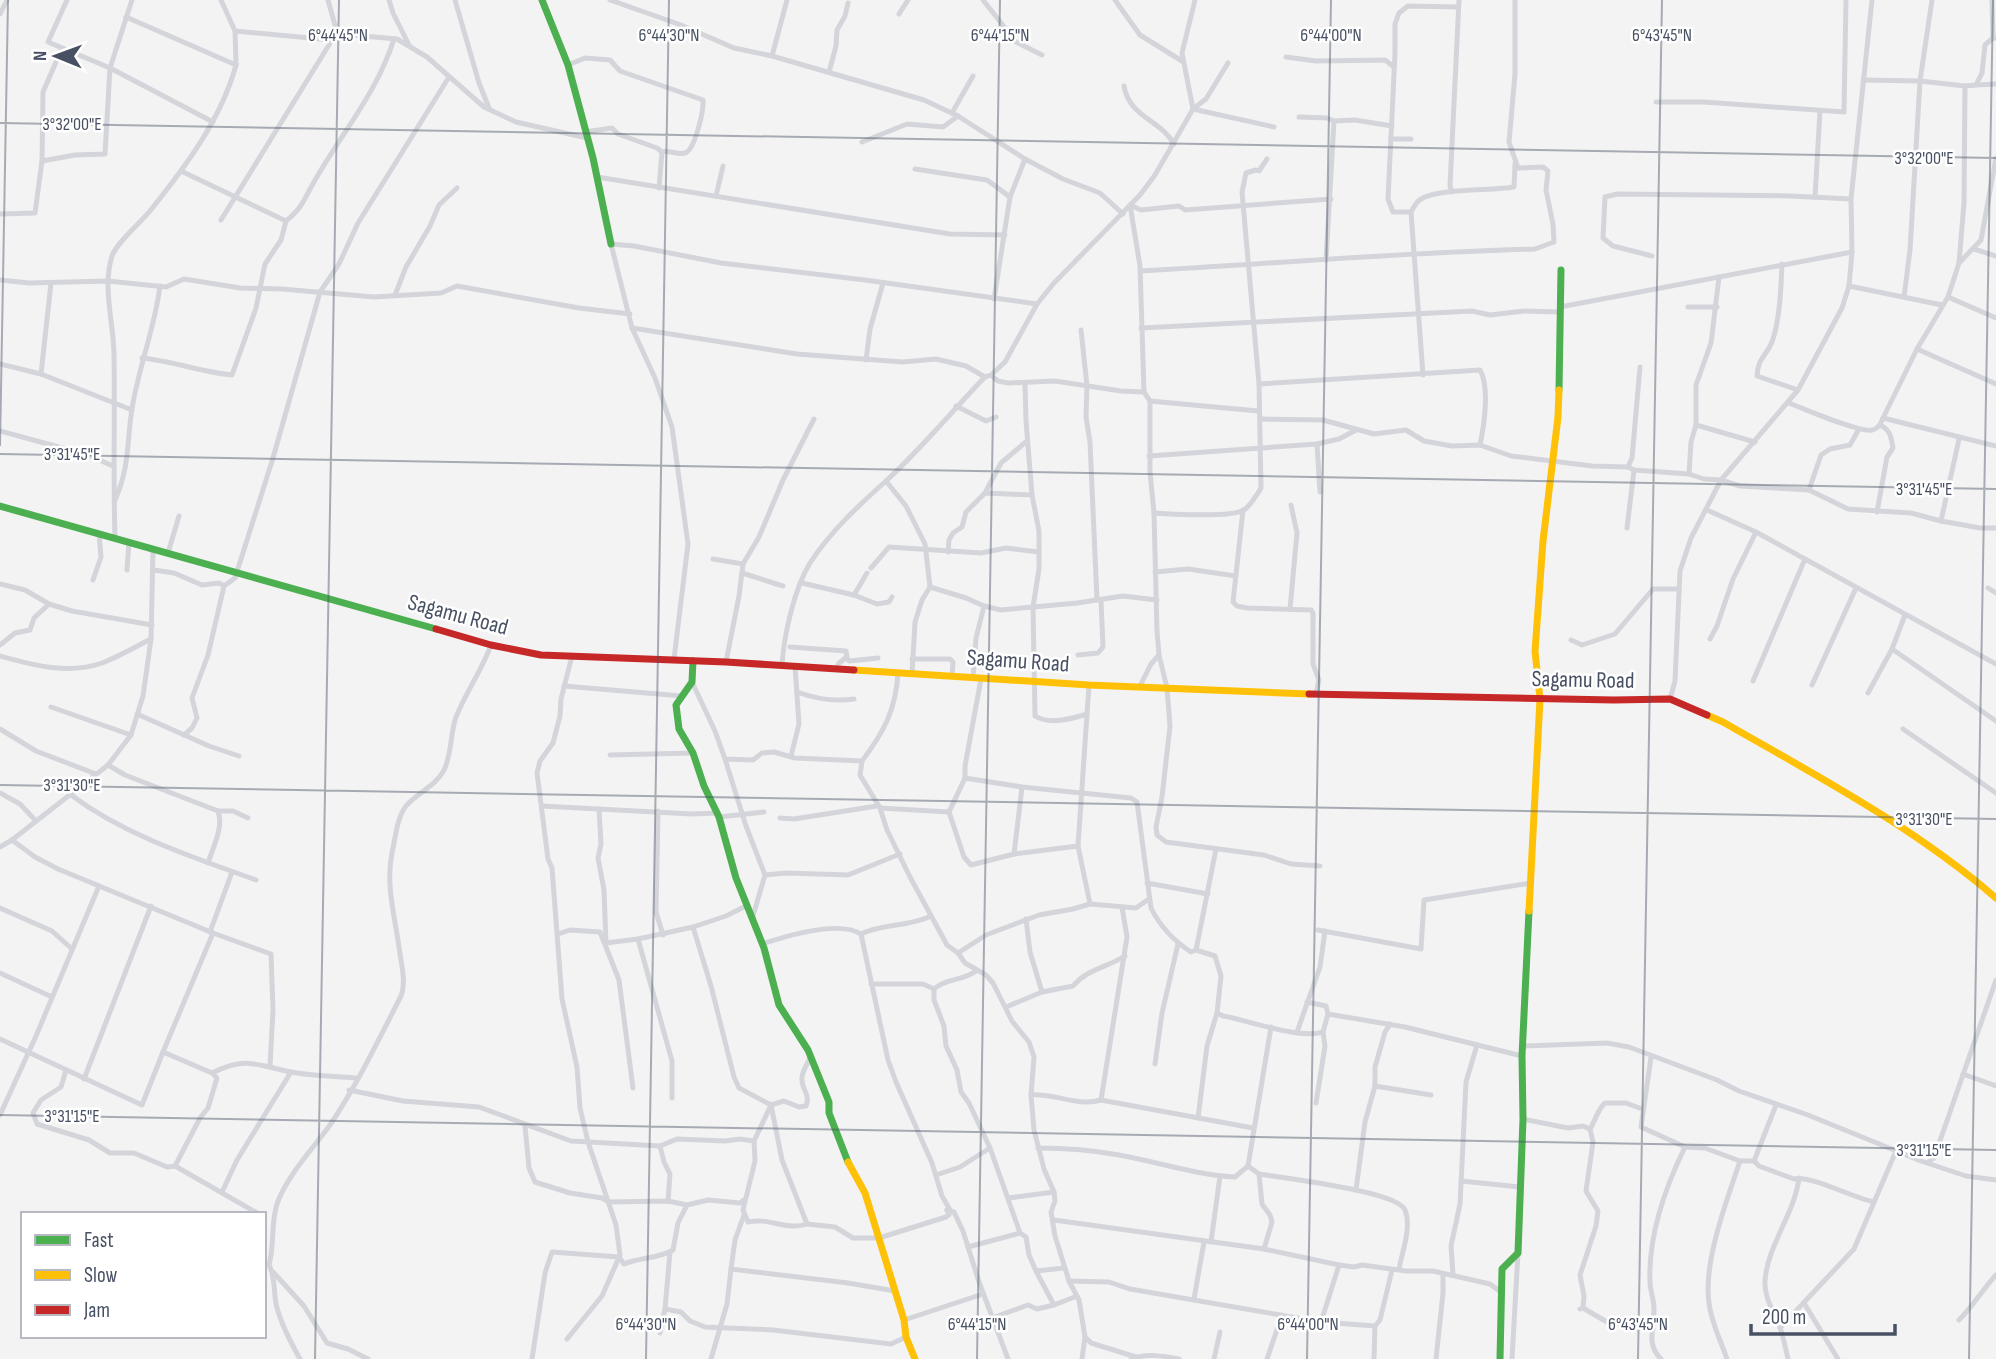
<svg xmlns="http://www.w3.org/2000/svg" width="1996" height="1359" font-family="'Sofia Sans Condensed',sans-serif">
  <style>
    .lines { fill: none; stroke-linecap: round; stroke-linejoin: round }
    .street { stroke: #d4d5da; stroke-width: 5 }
    .fast { stroke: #4caf50; stroke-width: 7 }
    .slow { stroke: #ffc107; stroke-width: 7 }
    .jam { stroke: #c62828; stroke-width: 7 }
    .ticks { fill: none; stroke: #485163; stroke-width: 2; stroke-opacity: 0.45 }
    .labels { text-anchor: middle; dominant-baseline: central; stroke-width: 5; stroke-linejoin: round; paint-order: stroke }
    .street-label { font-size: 23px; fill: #485163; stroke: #fff }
    .ticks-label { font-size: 18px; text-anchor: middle; fill: #485163; stroke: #fff; stroke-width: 5; stroke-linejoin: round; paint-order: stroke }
  </style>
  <rect width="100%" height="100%" fill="#f4f3f3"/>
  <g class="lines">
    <g class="street">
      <polyline points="67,0 48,42 110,68 213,122"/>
      <polyline points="328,0 338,36 341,37"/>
      <polyline points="389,0 393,13 409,45"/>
      <polyline points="455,0 479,83 489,108"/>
      <polyline points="610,0 681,25 734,48 772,56"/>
      <polyline points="787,0 772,56 924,100 958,116 1025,159 1063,179 1100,193 1123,214"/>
      <polyline points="983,0 1016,42 1042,55"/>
      <polyline points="1115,0 1140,35 1182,61"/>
      <polyline points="1992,0 1993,38 1996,38"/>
      <polyline points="0,14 7,0"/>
      <polyline points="899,14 908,0"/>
      <polyline points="126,17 236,65 235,31 221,0"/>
      <polyline points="235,31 332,40 352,35 397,39 427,57 484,107 516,122 587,138"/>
      <polyline points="1286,57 1316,61 1385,60 1394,67"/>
      <polyline points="1228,63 1206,99 1193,109 1155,175 1140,195 1054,283 1037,304 1005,362 991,375 998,381 1008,383 1055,381 1121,391 1144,392 1150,401 1150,472 1154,513 1157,631 1159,655 1167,688 1170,726 1162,797 1156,827 1157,835 1166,842 1264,855 1291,864 1320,866"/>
      <path d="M 568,65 L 585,58 L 610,60 L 620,71 L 703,100 C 704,110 695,150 685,153 C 678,155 669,150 662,152 L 659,188"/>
      <polyline points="829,72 836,46 837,30 845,16 848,3"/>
      <polyline points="1863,80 1920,81 1965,86 1976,85 1982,73 1985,45 1993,38"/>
      <polyline points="1976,85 1996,84"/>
      <path d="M 1124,86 C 1129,117 1161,120 1174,144"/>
      <polyline points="1656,102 1704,102 1844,112 1846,0"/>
      <polyline points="1193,109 1182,53 1195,0"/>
      <polyline points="1193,109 1274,127"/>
      <polyline points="952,113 973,76"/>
      <polyline points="1299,117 1327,118 1334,121 1355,120 1392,126"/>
      <polyline points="585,132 612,128 618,134 657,148 662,152"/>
      <polyline points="1391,139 1411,139"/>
      <polyline points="862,142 907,124 943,127 958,116"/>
      <polyline points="42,161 75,155 105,154 110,68 132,0"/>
      <polyline points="915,169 987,180 1010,197"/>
      <polyline points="597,177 950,234 1005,235"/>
      <polyline points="1452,192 1450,186 1459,0"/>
      <polyline points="716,196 723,166"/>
      <polyline points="1815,197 1820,111"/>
      <polyline points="1130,205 1141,210 1179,206 1185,210 1331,199"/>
      <polyline points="1130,205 1140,266 1144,392"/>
      <polyline points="1411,212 1393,212 1388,199 1395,53 1395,24 1399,13 1408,6 1457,7"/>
      <polyline points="0,214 35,213 42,161 43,92 62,48"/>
      <polyline points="221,220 332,40"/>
      <path d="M 286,221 C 304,206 303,200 314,182 C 341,134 377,93 394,39"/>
      <polyline points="1974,249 1996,256"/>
      <polyline points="1652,256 1613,246 1603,238 1605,197 1617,194 1791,196 1851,199"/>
      <polyline points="1326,260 1334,121"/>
      <polyline points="1959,263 1964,203 1965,86"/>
      <path d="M 1782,264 C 1781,287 1780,320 1772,342 C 1766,357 1758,357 1757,376 L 1798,390"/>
      <path d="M 1141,271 C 1272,264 1404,252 1535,249 L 1554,242 L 1553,224 L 1546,190 L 1548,171 L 1543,167 L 1518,168 L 1509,142 L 1515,74 L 1515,0"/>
      <polyline points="0,280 29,283 108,281 166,287 184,279 240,288 282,289 374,297 441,293 457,286 579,308 630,314"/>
      <polyline points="1849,286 1942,305"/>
      <polyline points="395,295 406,267 430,226 439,205 457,188"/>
      <polyline points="1904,297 1910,250 1920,81 1932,0"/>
      <polyline points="1948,297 1996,318"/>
      <polyline points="994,299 1010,197 1025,159"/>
      <polyline points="1560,307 1852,252"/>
      <polyline points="1688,307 1717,307"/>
      <polyline points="632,328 797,354 903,362 936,359 966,366 985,377"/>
      <polyline points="1141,328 1472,311 1490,315 1524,311 1559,312"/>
      <polyline points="1081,330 1087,386 1086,417 1090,442 1097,600"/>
      <polyline points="1917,349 1996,384"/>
      <path d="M 142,358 C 173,361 201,372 232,375 L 256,308 L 265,264 L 281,240 L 286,221 L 181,171"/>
      <polyline points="866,360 870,329 883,283"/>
      <polyline points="0,364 41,374 132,410"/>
      <polyline points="41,374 51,283"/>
      <path d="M 1423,375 L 1411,212 C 1414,207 1416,202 1421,199 C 1439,188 1492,191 1514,187 L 1515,164"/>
      <polyline points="1025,384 1026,421 1032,495 1039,531 1039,569 1033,607 1077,603 1123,596 1157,600"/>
      <path d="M 1259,384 L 1480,370 C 1490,387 1484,426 1480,445"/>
      <polyline points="1150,401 1258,411"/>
      <path d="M 1789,403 C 1805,409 1859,433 1872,430 C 1878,429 1881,424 1883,418 L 1996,446"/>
      <polyline points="956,406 986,421 996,417"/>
      <polyline points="1883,418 1917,349 1948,297 1959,263 1981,240 1996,158"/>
      <polyline points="1260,419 1323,420 1374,434 1406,430 1424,441 1452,446 1480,445 1511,456 1592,466 1628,467 1634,470 1689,474 1704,479 1721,480 1740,486 1809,490 1848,509 1911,513 1941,521 1980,528 1996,528"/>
      <polyline points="1696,425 1755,442"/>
      <polyline points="0,431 88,455 113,466"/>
      <polyline points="1317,444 1320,492"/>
      <polyline points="1149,456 1317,444 1339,439 1356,430"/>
      <polyline points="1628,467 1632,458 1640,367"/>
      <polyline points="1689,474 1691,442 1696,425 1696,385 1711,343 1719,277"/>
      <polyline points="886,481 906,506 925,544 930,587 922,600 915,622 912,674"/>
      <polyline points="1809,490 1821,455 1830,449 1850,445 1859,429"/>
      <polyline points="985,493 1001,463 1027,441"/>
      <path d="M 115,500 C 131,464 126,440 133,403 C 140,364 155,326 160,286"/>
      <polyline points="1243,510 1233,602 1237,606 1247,608 1311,610 1313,613 1313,664 1319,680 1316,694"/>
      <polyline points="1707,510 1756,532 1996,664"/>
      <path d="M 1877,512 L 1887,457 L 1893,448 C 1891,438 1891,430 1880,425"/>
      <path d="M 1154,513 C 1171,514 1230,518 1244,510 C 1251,505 1256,496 1261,488 L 1259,384 L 1242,192 L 1246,173 L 1256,170 L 1259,171 L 1267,159"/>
      <polyline points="1941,521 1959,439"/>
      <polyline points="1627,528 1634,470"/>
      <path d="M 115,537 C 113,477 115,417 114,356 C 114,324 102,288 112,256 C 117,242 140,223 150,211 C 185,167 221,120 236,65"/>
      <polyline points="948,552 949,540 953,533 962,527 966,512 985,493 1032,495"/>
      <polyline points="168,553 179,516"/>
      <polyline points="713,559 743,564"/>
      <polyline points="871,568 889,547 981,553 1006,548 1039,552"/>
      <polyline points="127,570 129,542"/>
      <polyline points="154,570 174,573 202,585 219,583 224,586"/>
      <polyline points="1155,572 1188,569 1236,576"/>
      <polyline points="742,573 783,586"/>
      <polyline points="93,580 101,557 99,533"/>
      <polyline points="802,583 854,595 877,604 889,602 892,597"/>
      <polyline points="0,584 25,590 49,604 72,611 152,625"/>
      <path d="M 930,587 L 966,598 L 984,606 L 1001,610 L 1033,607 L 1035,716 C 1049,725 1071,719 1087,714"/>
      <polyline points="1988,588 1996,593"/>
      <polyline points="854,595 867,573"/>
      <polyline points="1290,609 1297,533 1291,505"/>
      <polyline points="1710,639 1717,626 1733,579 1756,532"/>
      <polyline points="1571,640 1582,645 1615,634 1653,589 1679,589"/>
      <polyline points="0,645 15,633 30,630 34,618 49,604"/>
      <polyline points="790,647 846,651 847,657 839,663 836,669"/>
      <polyline points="1892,649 1996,721"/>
      <polyline points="1078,655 1098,653 1103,647 1101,600"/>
      <path d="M 0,656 C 33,665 68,675 102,663 C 118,657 135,647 151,639"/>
      <polyline points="845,658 850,661 878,658"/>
      <polyline points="674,659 688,544 672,427 655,378 632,328 611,244 634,246 721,263 865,280 1037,304"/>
      <polyline points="912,659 950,659 953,662 952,676"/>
      <polyline points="726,662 739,596 743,564 759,537 783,480 814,419"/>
      <path d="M 782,665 C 784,635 794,589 810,563 C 830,532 859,505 886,481 C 921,449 952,411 985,377 L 991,375"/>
      <polyline points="973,678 976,638 984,606"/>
      <polyline points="1753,681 1805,559"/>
      <path d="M 692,682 L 715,731 L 725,759 L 753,760 L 762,753 L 774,752 L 795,758 L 862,761 C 884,732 896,709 898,673"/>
      <polyline points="1089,685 1078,846 1090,904"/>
      <polyline points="1812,685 1856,588"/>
      <polyline points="564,686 682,696"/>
      <polyline points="1140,686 1151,664 1159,655"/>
      <path d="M 797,692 C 816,699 833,702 854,699"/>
      <polyline points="1868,693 1892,649 1905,615"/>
      <polyline points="1670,699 1675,681 1680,571 1691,538 1721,480 1798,390 1842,308 1849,286 1852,252 1851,199 1872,0"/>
      <polyline points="51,707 131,735"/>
      <polyline points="137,714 209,746 239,756"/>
      <polyline points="0,729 36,751 96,774"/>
      <polyline points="1903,729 1996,793"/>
      <polyline points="184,735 192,728 197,718 192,698 208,655 224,586 235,578 273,458 320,292 339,264 358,223 449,77"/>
      <polyline points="610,755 693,753"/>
      <polyline points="791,756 799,724 795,666"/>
      <polyline points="725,759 746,826 765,875"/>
      <polyline points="862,761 860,775 880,808 887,830 910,877 947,945 958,953 965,963 986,975 993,983 1012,1021 1029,1042 1034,1057 1031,1095 1034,1130 1044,1169 1054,1192 1055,1201 1051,1212 1055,1236 1069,1281 1079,1300 1085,1337"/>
      <path d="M 108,765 L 125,775 L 218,811 C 224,827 213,847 208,863"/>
      <path d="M 965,778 L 1022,787 L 1131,798 L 1137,802 L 1151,908 C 1160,926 1174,941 1191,952 L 1196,950 L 1215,956 L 1221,976 L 1217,1013 L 1207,1046 L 1198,1118"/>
      <polyline points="0,793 20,804 36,821"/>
      <path d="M 71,795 C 126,836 193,857 256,880"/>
      <polyline points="542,806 692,814 717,813"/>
      <polyline points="880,808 949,812 965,778 965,766 981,679"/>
      <polyline points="599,809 601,844 598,858 604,890 606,943 638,939"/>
      <polyline points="218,811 233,811 248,818"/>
      <polyline points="658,811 656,912 663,935"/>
      <polyline points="949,812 964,857 971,865 1014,854 1078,846"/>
      <polyline points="719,817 764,812"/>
      <polyline points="780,818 794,819 877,806"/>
      <polyline points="12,840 35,857 58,869 213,933 271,954 273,1010 270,1066"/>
      <polyline points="0,847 12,840 108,765 131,735 143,696 151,639 153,549"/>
      <polyline points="1014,854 1022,787"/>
      <polyline points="1147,883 1208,894"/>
      <path d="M 746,906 L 726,916 L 693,927 L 711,986 L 734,1077 L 739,1088 L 771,1105 L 782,1160 L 807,1224 C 786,1231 769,1217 748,1222 L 743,1210 L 755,1161 L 754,1141 L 771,1105 L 784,1101 L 799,1107 L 806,1106 C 811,1095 801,1089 802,1078 C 802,1071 808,1063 811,1056"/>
      <polyline points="0,908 52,931 72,949"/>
      <polyline points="753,916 765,875 786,873 848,875 900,854"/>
      <polyline points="1026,919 1030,952 1042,992"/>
      <polyline points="1318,930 1421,949 1424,900 1531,883"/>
      <polyline points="210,932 232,872"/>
      <path d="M 213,933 L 163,1052 L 212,1073 C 246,1056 256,1065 291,1072 C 312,1076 335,1076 356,1078"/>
      <polyline points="558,934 570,930 600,932 619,980 633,1088"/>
      <path d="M 762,944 C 786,936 839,920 861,934 C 884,923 909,927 931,916"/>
      <polyline points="1196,950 1216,849"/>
      <polyline points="958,953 986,935 1039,915 1073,909 1090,904 1136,908 1149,899"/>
      <polyline points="0,973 52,997"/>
      <polyline points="871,984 923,984 934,989"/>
      <polyline points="934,989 934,1000 944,1026 946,1046 957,1070 961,1092 969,1103 990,1148 1020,1233 1026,1237 1029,1255 1036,1271 1064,1268"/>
      <path d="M 934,989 C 946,978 963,981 976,971"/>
      <polyline points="1307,1002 1326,1006 1328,1014"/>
      <path d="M 1006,1007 L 1042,992 L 1073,986 C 1087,969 1106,968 1125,956"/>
      <path d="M 1217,1013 L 1223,1016 C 1248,1020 1300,1040 1323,1032"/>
      <polyline points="1297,1032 1320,967 1325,931"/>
      <polyline points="0,1039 142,1105 163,1052"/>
      <polyline points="1522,1046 1607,1043 1629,1047 1717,1080 1739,1091 1808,1115 1921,1161 1966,1176 1996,1180"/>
      <polyline points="1651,1057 1641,1127 1685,1147 1705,1148 1740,1161 1754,1161 1776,1105"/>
      <polyline points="1155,1064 1162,1013 1178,944"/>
      <polyline points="66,1070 61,1087 41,1100 33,1113 37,1124 89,1140 110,1153 134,1153 167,1167 175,1166 259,1214"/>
      <polyline points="1963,1074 1996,1086"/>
      <polyline points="84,1079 151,906"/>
      <polyline points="1375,1086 1431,1095"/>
      <polyline points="349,1090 403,1101 479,1107 571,1141 660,1146 677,1139 725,1141 740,1139 754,1141"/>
      <path d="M 1031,1095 C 1055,1093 1077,1107 1101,1100 L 1253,1128"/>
      <polyline points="672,1098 672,1061 638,939 693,927"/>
      <polyline points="1101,1100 1127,937 1122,907"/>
      <polyline points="1316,1103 1325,1046 1323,1032 1328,1014 1405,1027 1522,1056"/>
      <polyline points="0,1115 36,1036 99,886"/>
      <polyline points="1523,1119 1568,1128 1583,1126 1590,1129 1593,1142 1586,1191 1598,1211 1596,1226 1580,1275 1584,1296 1583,1308"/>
      <polyline points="525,1126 529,1168 535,1182 570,1193 602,1198 609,1202 668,1201 687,1205 708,1200 740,1203 744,1200"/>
      <path d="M 1590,1129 C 1596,1120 1597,1110 1605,1103 L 1626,1103 L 1642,1109"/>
      <polyline points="660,1146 664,1162 670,1174 668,1201"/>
      <path d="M 1038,1148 C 1065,1148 1092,1150 1119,1155 C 1158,1162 1196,1175 1235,1177 L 1248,1166 L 1271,1027"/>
      <path d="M 1754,1161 L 1759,1166 L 1794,1179 C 1811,1175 1853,1198 1874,1202"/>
      <polyline points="1928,1162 1934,1158 1996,980"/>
      <polyline points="175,1166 200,1118 208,1108 217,1078 212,1073"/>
      <path d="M 1248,1166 L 1259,1174 C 1283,1178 1397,1191 1405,1210 C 1412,1227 1402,1252 1399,1269"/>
      <polyline points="1259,1174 1262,1204 1270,1215 1272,1222 1264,1249"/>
      <polyline points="936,1175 960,1167 990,1148"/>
      <polyline points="1461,1181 1520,1187"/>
      <polyline points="1356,1190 1365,1122 1375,1086 1375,1067 1385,1032 1390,1024"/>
      <polyline points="222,1192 237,1160 291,1072"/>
      <polyline points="1009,1198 1054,1192"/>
      <polyline points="947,1210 954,1212 963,1231 979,1282 1008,1359"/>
      <polyline points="744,1215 735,1240 731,1269 848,1283 895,1291"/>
      <polyline points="1054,1220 1264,1249 1339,1265 1354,1267 1362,1265 1406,1271 1433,1271 1490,1284 1502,1293"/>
      <polyline points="807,1224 835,1227 853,1238 879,1238 946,1217 949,1215 947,1210 950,1210 942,1196 932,1163 896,1082 888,1060 861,934"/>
      <polyline points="1211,1242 1220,1176"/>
      <polyline points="968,1247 1020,1233"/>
      <polyline points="1036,1271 1054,1305 1077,1296"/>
      <polyline points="273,1272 304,1306 327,1343 348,1349 368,1359"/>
      <polyline points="1453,1274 1451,1246 1460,1204 1466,1082 1477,1045"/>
      <polyline points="1069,1281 1109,1282 1130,1289 1321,1322 1375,1326 1380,1320 1392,1270"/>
      <polyline points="1194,1299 1204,1242"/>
      <polyline points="1804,1303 1838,1359"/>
      <polyline points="665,1309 681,1312 690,1321 705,1327 773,1330 891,1344 906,1337"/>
      <polyline points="1580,1309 1583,1308 1607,1322 1653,1329"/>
      <polyline points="992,1318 1028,1305 1037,1309 1054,1305"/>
      <polyline points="904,1320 983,1294"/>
      <path d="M 1959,1320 C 1973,1306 1983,1289 1996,1275"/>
      <polyline points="1321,1322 1339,1265"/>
      <polyline points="1780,1328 1854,1249 1896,1151"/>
      <polyline points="660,1333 665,1309 670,1252"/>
      <polyline points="567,1339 602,1296 620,1255 616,1225 588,1142 580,1108 577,1067 562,999 552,868 548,859 537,773 540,761 553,743 560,716 561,699 572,656"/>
      <path d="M 300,1359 C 291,1343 282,1326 277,1308 C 273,1294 276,1277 269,1265 C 275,1244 270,1222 278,1201 C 290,1172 312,1150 330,1125 C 357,1085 379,1039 401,996 C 406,983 402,968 400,954 C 396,921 385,886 392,853 C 395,840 397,817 406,806 C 417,793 436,786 444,770 C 452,754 450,734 456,717 C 466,692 482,670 491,645"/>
      <path d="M 532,1359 L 545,1273 L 552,1252 L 619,1257 L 624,1264 C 640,1257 658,1259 673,1250 L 678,1223 L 687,1205"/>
      <polyline points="711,1359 727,1304 731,1269"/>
      <polyline points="1082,1359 1085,1337 1091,1343 1136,1357"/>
      <path d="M 1131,1359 C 1146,1353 1164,1356 1179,1359"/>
      <polyline points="1214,1359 1220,1332"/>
      <polyline points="1267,1359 1282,1315"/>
      <polyline points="1374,1359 1375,1326"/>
      <polyline points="1436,1359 1443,1293 1443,1274"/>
      <polyline points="1512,1359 1518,1253"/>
      <path d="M 1661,1359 C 1646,1345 1654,1327 1654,1309 C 1654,1299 1650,1291 1650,1282 C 1648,1235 1665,1188 1685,1147"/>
      <path d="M 1727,1359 C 1721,1341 1711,1322 1709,1303 C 1703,1262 1727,1200 1740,1161"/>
      <path d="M 1788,1359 C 1786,1349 1783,1337 1780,1327 C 1774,1312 1764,1298 1765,1281 C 1767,1246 1795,1213 1799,1178"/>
    </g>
    <g class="fast">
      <polyline points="542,0 568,65 593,158 611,244"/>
      <polyline points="1559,390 1561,270"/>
      <polyline points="0,506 436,629"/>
      <polyline points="693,661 692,682 676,705 679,729 693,753 704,786 719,817 736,878 764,948 779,1005 808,1050 829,1102 829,1113 848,1162"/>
      <polyline points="1500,1359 1502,1269 1518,1253 1523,1119 1522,1056 1529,911"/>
    </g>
    <g class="slow">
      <polyline points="854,670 1089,685 1309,694"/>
      <path d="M 1707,715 L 1723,722 C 1817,776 1914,827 1996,898"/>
      <polyline points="1529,911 1540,699 1535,651 1543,541 1558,417 1559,390"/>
      <polyline points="848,1162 865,1193 904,1320 906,1337 915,1359"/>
    </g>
    <g class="jam">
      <polyline points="436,629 491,645 541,655 726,662 854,670"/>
      <polyline points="1309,694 1614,700 1670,699 1707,715"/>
    </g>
  </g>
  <path class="ticks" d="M 0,123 L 1996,158M 0,446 L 8,0M 0,454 L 1996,489M 0,785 L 1996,819M 0,1115 L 1996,1150M 315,1359 L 339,0M 646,1359 L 669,0M 977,1359 L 1000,0M 1307,1359 L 1331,0M 1638,1359 L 1662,0M 1969,1359 L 1993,0"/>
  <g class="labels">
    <g class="street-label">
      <text transform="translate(458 615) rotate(15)">Sagamu Road</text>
      <text transform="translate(1018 661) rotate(4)">Sagamu Road</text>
      <text transform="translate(1583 680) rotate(1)">Sagamu Road</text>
    </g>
  </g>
  <g class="ticks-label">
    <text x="338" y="41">6°44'45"N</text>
    <text x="669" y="41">6°44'30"N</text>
    <text x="1000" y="41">6°44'15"N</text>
    <text x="1331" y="41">6°44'00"N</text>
    <text x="1662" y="41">6°43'45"N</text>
    <text x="72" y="130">3°32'00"E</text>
    <text x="1924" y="164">3°32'00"E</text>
    <text x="72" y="460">3°31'45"E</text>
    <text x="1924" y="495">3°31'45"E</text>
    <text x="72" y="791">3°31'30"E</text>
    <text x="1924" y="825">3°31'30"E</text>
    <text x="72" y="1122">3°31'15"E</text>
    <text x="1924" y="1156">3°31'15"E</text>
    <text x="646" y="1330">6°44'30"N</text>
    <text x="977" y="1330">6°44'15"N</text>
    <text x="1308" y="1330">6°44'00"N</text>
    <text x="1638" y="1330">6°43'45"N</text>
  </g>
  <rect x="21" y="1212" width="245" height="126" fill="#ffffff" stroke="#b6b9c1" stroke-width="2"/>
  <rect x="35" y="1235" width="35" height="10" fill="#4caf50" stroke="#b6b9c1" stroke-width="2"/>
  <text x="84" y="1247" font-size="21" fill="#485163">Fast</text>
  <rect x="35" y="1270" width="35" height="10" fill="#ffc107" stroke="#b6b9c1" stroke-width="2"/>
  <text x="84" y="1282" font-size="21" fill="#485163">Slow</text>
  <rect x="35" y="1305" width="35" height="10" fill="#c62828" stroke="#b6b9c1" stroke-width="2"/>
  <text x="84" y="1317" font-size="21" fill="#485163">Jam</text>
  <g transform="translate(56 56) rotate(271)" stroke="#ffffff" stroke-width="5" paint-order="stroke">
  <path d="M0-5L12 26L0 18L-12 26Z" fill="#485163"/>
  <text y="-10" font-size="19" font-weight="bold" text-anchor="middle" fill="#485163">N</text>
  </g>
  <path d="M1751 1324v10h144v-10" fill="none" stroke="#485163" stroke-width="3.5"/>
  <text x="1762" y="1324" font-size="21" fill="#485163" stroke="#ffffff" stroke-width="5" paint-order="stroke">200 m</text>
</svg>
